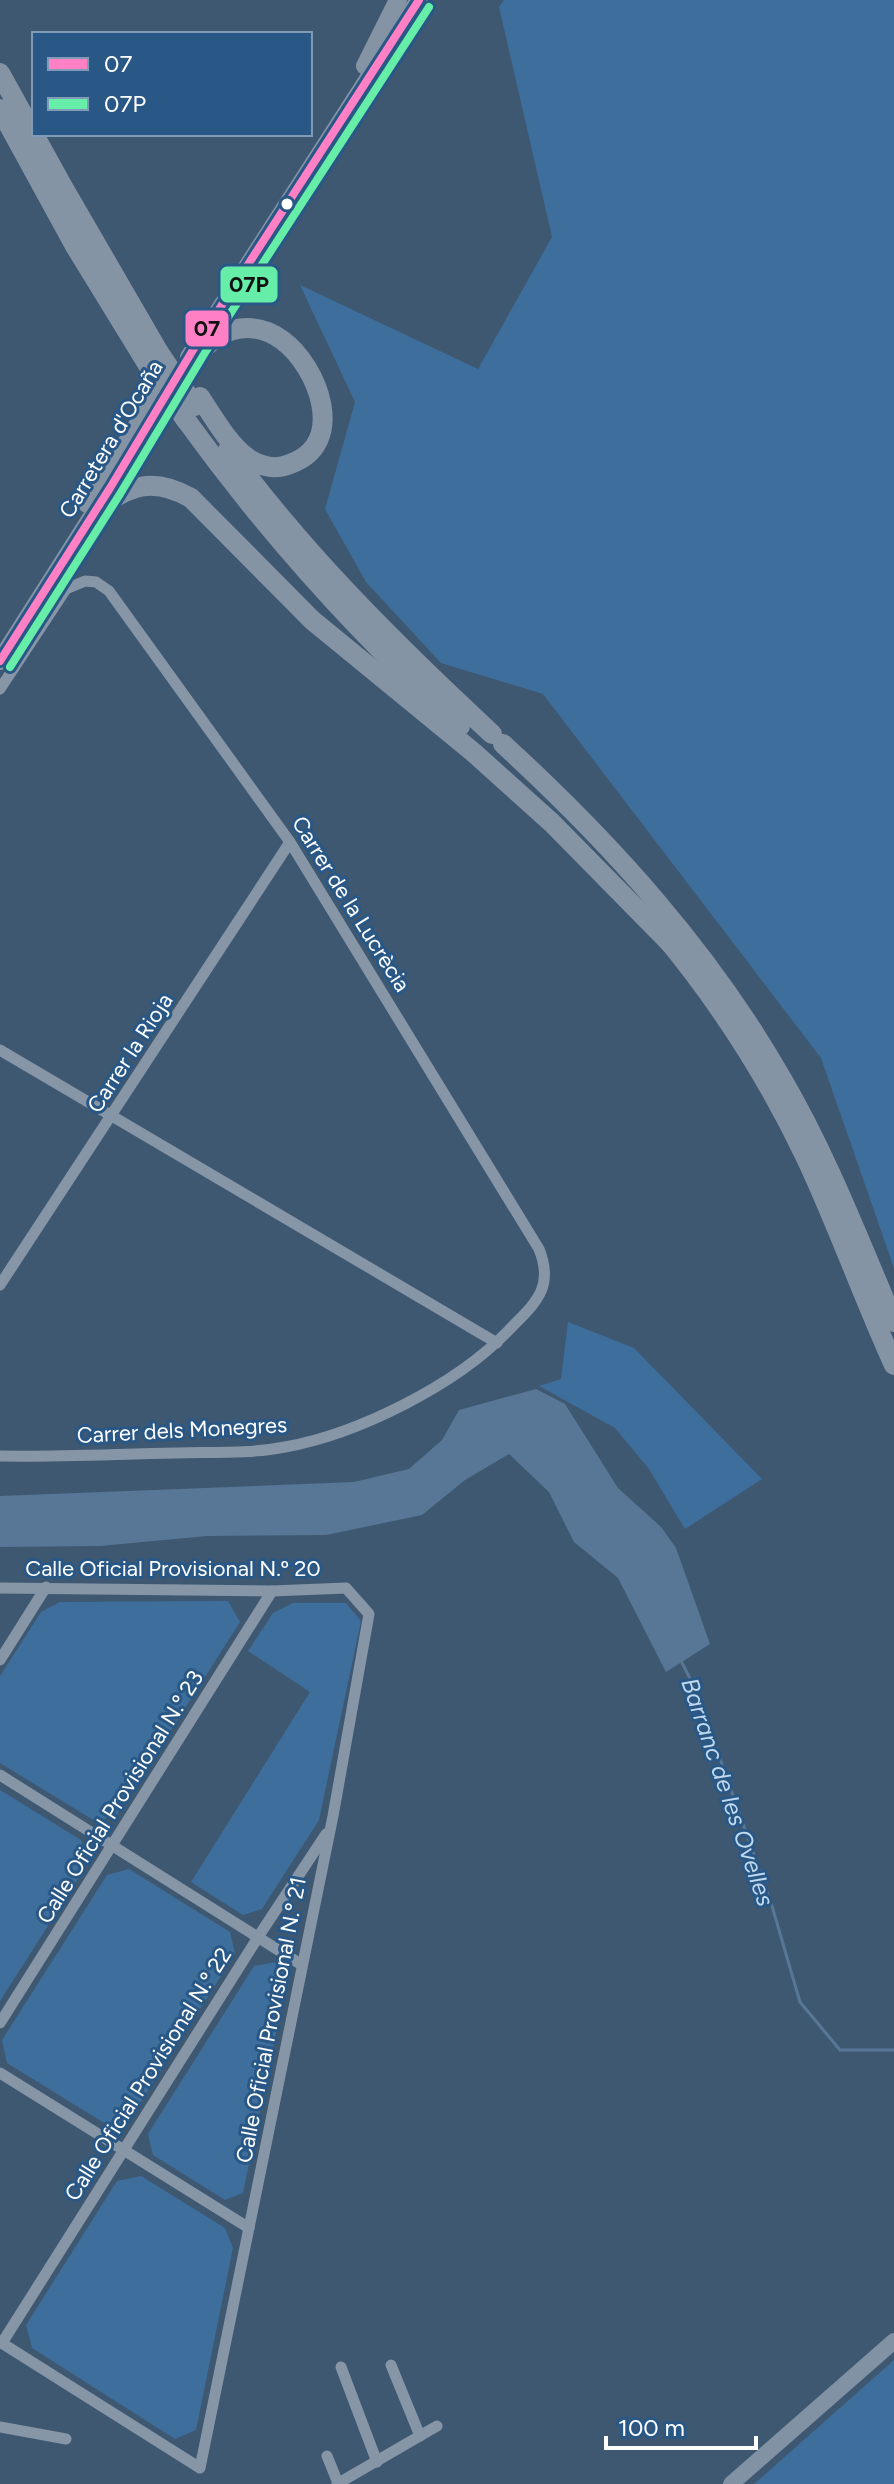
<svg xmlns="http://www.w3.org/2000/svg" width="894" height="2484" font-family="Figtree,sans-serif">
  <style>
    .green { fill: #3e6e9c }
    .water { fill: #587796 }
    .lines { fill: none; stroke-linecap: round; stroke-linejoin: round }
    .stream { stroke: #587796; stroke-width: 3 }
    .street { stroke: #8696a7; stroke-width: 11 }
    .secondary { stroke: #8092a3; stroke-width: 16 }
    .primary { stroke: #8494a4; stroke-width: 18 }
    .highway { stroke: #8594a5; stroke-width: 20 }
    .highway-bridge { stroke: #8594a5; stroke-width: 20 }
    .bus-1-casing { stroke: #295887; stroke-width: 14 }
    .bus-2-casing { stroke: #295887; stroke-width: 14 }
    .bus-1 { stroke: #ff80c5; stroke-width: 8 }
    .bus-2 { stroke: #66eda8; stroke-width: 8 }
    .bus-dot { fill: #fff; stroke: #295887; stroke-width: 3 }
    .labels { text-anchor: middle; dominant-baseline: central; stroke-width: 6; stroke-linejoin: round; paint-order: stroke }
    .street-label { font-size: 22px; fill: #fff; stroke: #295887 }
    .water-label { font-size: 24px; font-style: italic; fill: #c1d9ef; stroke: #295887 }
    .line-badge { stroke: #295887; stroke-width: 3 }
    .pale-badge-label { font-size: 22px; text-anchor: middle; font-weight: bold; fill: #111 }
  </style>
  <rect width="100%" height="100%" fill="#3f5871"/>
  <g class="green">
    <polygon points="504,0 894,0 894,1268 821,1058 543,694 441,663 366,582 325,509 355,402 300,285 478,369 552,237 499,7"/>
    <polygon points="568,1322 634,1348 762,1479 685,1529 649,1469 615,1428 539,1386 561,1379"/>
    <polygon points="228,1601 240,1622 116,1816 95,1821 0,1763 0,1676 41,1612 60,1602"/>
    <polygon points="293,1603 346,1603 361,1621 319,1820 262,1909 243,1915 191,1882 310,1692 248,1651 273,1613"/>
    <polygon points="0,1790 81,1840 88,1863 0,2001"/>
    <polygon points="129,1869 230,1932 235,1954 128,2122 109,2126 7,2063 2,2040 107,1875"/>
    <polygon points="276,1962 289,1970 243,2193 225,2200 153,2155 148,2134 254,1966"/>
    <polygon points="141,2176 225,2228 233,2248 196,2430 175,2439 32,2348 26,2325 117,2181"/>
    <polygon points="894,2360 894,2484 754,2484"/>
  </g>
  <polygon class="water" points="536,1389 565,1404 618,1488 661,1527 676,1548 710,1644 666,1672 618,1578 574,1542 549,1492 509,1454 465,1480 422,1515 326,1535 207,1536 100,1546 0,1547 0,1496 354,1482 409,1469 442,1440 459,1410"/>
  <g class="lines">
    <polyline class="stream" points="680,1659 695,1688 772,1906 800,2002 840,2050 894,2050"/>
    <g class="street">
      <path d="M 0,689 L 66,589 L 85,581 L 96,582 L 109,591 L 290,842 L 539,1249 C 555,1289 534,1304 508,1331 C 456,1385 358,1434 285,1447 C 249,1454 212,1452 176,1453 C 117,1454 59,1457 0,1456"/>
      <polyline points="0,1050 497,1343"/>
      <polyline points="0,1285 290,842"/>
      <polyline points="0,1588 272,1591 346,1588 369,1614 333,1816 200,2468 0,2342"/>
      <polyline points="0,1660 46,1587"/>
      <polyline points="0,1775 302,1965"/>
      <polyline points="0,2023 272,1591"/>
      <polyline points="0,2073 249,2228"/>
      <polyline points="2,2343 262,1931 326,1834"/>
      <polyline points="391,2365 420,2436"/>
      <polyline points="341,2367 377,2462"/>
      <polyline points="0,2427 66,2439"/>
      <polyline points="327,2456 338,2483"/>
      <polyline points="337,2484 437,2426"/>
    </g>
    <polyline class="secondary" points="731,2484 894,2341"/>
    <g class="primary">
      <polyline points="365,66 398,0"/>
      <polyline points="189,357 419,0"/>
      <polyline points="87,504 170,374"/>
      <polyline points="0,661 105,496"/>
    </g>
    <g class="highway">
      <polyline points="0,73 63,187 158,351"/>
      <polyline points="0,109 75,246 148,365"/>
      <path d="M 186,420 C 267,532 357,633 460,726"/>
      <path d="M 228,450 C 305,555 396,645 492,734"/>
      <path d="M 110,488 C 130,460 149,431 167,402 C 182,379 195,350 219,336 C 240,324 263,326 282,340 C 318,366 348,444 290,464 C 276,470 262,467 249,459 C 228,444 214,418 200,397"/>
      <path d="M 97,508 C 132,486 152,476 191,498 L 312,620 L 473,752 L 552,823 L 674,947"/>
      <path d="M 503,744 C 611,843 709,951 782,1079 C 827,1156 859,1240 894,1322"/>
      <path d="M 666,938 C 721,1005 769,1080 806,1158 C 838,1226 863,1297 894,1365"/>
    </g>
    <g class="highway-bridge">
      <polyline points="158,351 195,406"/>
      <polyline points="148,365 186,420"/>
    </g>
    <defs>
      <polyline id="bus-1" points="0,661 110,488 196,345 419,0"/>
      <polyline id="bus-2" points="10,667 120,494 206,351 429,7"/>
    </defs>
    <use href="#bus-1" class="bus-1-casing"/>
    <use href="#bus-2" class="bus-2-casing"/>
    <use href="#bus-1" class="bus-1"/>
    <use href="#bus-2" class="bus-2"/>
  </g>
  <circle class="bus-dot" cx="287" cy="204" r="7"/>
  <g class="labels">
    <g class="street-label">
      <text transform="translate(111 439) rotate(-59)">Carretera d'Ocaña</text>
      <text transform="translate(351 904) rotate(58)">Carrer de la Lucrècia</text>
      <text transform="translate(130 1053) rotate(-57)">Carrer la Rioja</text>
      <text transform="translate(182 1430) rotate(-3)">Carrer dels Monegres</text>
      <text x="173" y="1568">Calle Oficial Provisional N.º 20</text>
      <text transform="translate(120 1797) rotate(-58)">Calle Oficial Provisional N.º 23</text>
      <text transform="translate(271 2020) rotate(-79)">Calle Oficial Provisional N.º 21</text>
      <text transform="translate(148 2074) rotate(-58)">Calle Oficial Provisional N.º 22</text>
    </g>
    <g class="water-label">
      <text transform="translate(728 1792) rotate(71)">Barranc de les Ovelles</text>
    </g>
  </g>
  <g class="line-badge">
    <rect x="219" y="265" width="60" height="39" rx="8" fill="#66eda8"/>
    <rect x="184" y="309" width="46" height="39" rx="8" fill="#ff80c5"/>
  </g>
  <g class="pale-badge-label">
    <text x="249" y="292">07P</text>
    <text x="207" y="336">07</text>
  </g>
  <rect x="32" y="32" width="280" height="104" fill="#295887" stroke="#7f9bb7" stroke-width="2"/>
  <rect x="48" y="58" width="40" height="12" fill="#ff80c5" stroke="#7f9bb7" stroke-width="2"/>
  <text x="104" y="72" font-size="24" fill="#ffffff">07</text>
  <rect x="48" y="98" width="40" height="12" fill="#66eda8" stroke="#7f9bb7" stroke-width="2"/>
  <text x="104" y="112" font-size="24" fill="#ffffff">07P</text>
  <path d="M606 2436v12h150v-12" fill="none" stroke="#ffffff" stroke-width="4"/>
  <text x="618" y="2436" font-size="24" fill="#ffffff" stroke="#295887" stroke-width="6" paint-order="stroke">100 m</text>
</svg>
